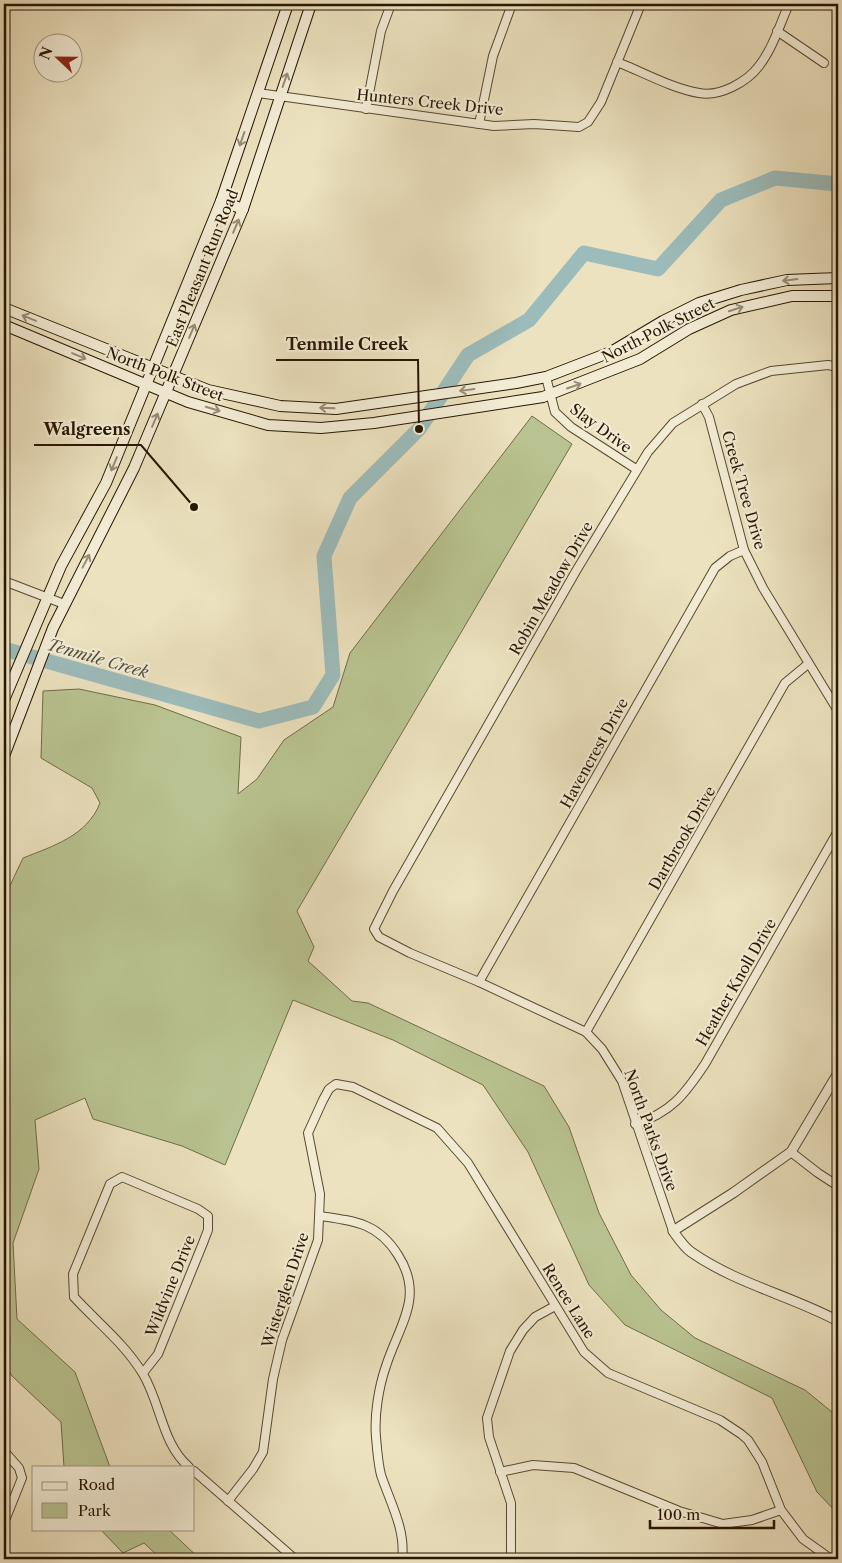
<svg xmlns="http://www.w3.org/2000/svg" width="842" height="1563" font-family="'Libre Caslon Text',serif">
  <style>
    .green { fill: #b9c391; stroke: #706c48 }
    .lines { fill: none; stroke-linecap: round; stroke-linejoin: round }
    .river { stroke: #9cbcbb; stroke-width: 15 }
    .minor-casing { stroke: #594930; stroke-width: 10 }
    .tertiary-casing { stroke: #594930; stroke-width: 11 }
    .secondary-casing { stroke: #281600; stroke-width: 12 }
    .minor { stroke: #f3ecd5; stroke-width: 8 }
    .tertiary { stroke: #f3ecd5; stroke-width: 9 }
    .secondary { stroke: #f3ecd5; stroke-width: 10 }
    .oneway { stroke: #988c75 }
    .labels { text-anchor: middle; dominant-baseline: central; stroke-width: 4.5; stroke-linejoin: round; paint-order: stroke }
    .street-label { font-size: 15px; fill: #281600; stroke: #f3ecd5 }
    .water-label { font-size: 16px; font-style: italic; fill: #515041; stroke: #f3ecd5 }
    .leader { fill: none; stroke: #281600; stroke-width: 2 }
    .callout-dot { fill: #281600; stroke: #f3ecd5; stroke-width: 2 }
    .callout-label { font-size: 16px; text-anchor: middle; font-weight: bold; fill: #281600; stroke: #f3ecd5; stroke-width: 4.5; stroke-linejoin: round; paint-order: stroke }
  </style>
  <rect width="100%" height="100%" fill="#ece2bf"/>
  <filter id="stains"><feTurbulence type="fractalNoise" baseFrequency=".004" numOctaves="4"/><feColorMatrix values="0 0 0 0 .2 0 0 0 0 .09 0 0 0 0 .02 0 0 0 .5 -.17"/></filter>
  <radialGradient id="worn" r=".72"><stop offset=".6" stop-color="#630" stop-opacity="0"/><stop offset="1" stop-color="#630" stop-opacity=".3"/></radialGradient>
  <g class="green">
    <path d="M 532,416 L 572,444 L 297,911 L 314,947 L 308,961 L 352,1001 L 368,1003 L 544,1086 L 569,1127 L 599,1213 L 631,1275 L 661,1310 L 695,1338 L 805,1390 L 838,1417 L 838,1514 L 817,1492 L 772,1398 L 625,1325 L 589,1285 L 528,1152 L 483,1085 L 393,1040 L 293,1000 L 225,1165 L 182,1146 L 93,1119 L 85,1098 L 35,1120 L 39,1169 L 13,1243 L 17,1319 L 75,1372 L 110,1467 L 64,1467 L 61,1422 L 12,1376 L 4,1362 L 4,892 L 7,892 L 23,858 C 53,846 87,836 100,803 L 92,788 L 41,758 L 43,691 L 79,689 L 155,705 L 241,737 L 238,794 L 257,779 L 284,740 L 333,707 L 350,653 Z"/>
    <polygon points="100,1529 168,1529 200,1559 161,1559 144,1543 123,1553"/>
  </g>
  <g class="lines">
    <polyline class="river" points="4,649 259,721 313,707 333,675 324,556 350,498 419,429 468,355 529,320 584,253 658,269 721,200 775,178 838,184"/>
    <defs>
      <g id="minor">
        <polyline points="777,31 824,63"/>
        <path d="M 617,62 C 643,72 671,88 699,93 C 720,97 747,82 759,66 C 773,48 780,24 789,4"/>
        <polyline points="258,93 494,126 534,124 579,127 588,122 601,102 641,4"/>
        <polyline points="366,109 381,31 391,4"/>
        <polyline points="479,124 493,56 512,4"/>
        <polyline points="546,377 555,412 571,427 636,469"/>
        <polyline points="702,404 709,417 744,550 763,588 838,711"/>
        <polyline points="4,581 64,604"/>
        <polyline points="479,982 715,568 730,556 744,550"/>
        <polyline points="586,1032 785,683 808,664"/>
        <path d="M 635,1124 C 671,1113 685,1094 705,1064 L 838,831"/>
        <polyline points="791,1152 818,1173 838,1186"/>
        <path d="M 320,1216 C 355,1221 378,1223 398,1255 C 425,1297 399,1325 386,1366 C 379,1386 374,1415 376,1437 C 377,1449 378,1463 381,1475 C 390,1502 406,1530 402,1559"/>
        <polyline points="673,1231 622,1081 602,1049 586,1032 479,982 410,953 379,937 374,929 393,891 576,571 648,452 673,423 736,384 771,371 828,365 838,367"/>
        <path d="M 143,1373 L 158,1354 L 203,1243 L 208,1230 L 208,1216 L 198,1209 L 122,1177 L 110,1184 L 73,1274 L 74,1297 C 98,1323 125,1344 143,1374 C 161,1404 162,1444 189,1467"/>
        <polyline points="4,1451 19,1468 22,1478 4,1523"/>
        <polyline points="194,1471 295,1559"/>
        <polyline points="500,1472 533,1465 574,1468 679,1511 723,1524 752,1520 781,1510"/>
        <polyline points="228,1501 253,1469 263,1452 273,1379 282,1340 318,1240 320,1194 308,1133 323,1100 329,1089 336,1084 353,1087 437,1128 468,1163 584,1352 608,1373 720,1420 741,1434 748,1440 762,1462 781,1510 803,1539 831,1559"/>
        <polyline points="511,1559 511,1503 489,1437 487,1418 510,1351 523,1330 535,1317 555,1306"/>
      </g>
      <path id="tertiary" d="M 838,1073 L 791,1152 L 733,1193 L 673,1231 C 678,1238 684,1247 691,1252 C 735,1283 791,1296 838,1321"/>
      <g id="secondary">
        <polyline points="221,201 243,209"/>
        <polyline points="4,308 208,390 280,406 336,409 516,383 546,377 611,352 663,321 699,303 741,290 787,280 838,278"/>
        <polyline points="4,325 188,402 268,425 321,428 374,423 543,397 640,359 689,329 731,310 792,296 838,296"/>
        <polyline points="4,700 61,566 106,483 221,201 288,4"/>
        <polyline points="4,756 53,628 134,468 243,209 311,4"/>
      </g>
    </defs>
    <use href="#minor" class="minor-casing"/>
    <use href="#tertiary" class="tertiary-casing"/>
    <use href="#secondary" class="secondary-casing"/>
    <use href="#minor" class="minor"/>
    <use href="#tertiary" class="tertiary"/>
    <use href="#secondary" class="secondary"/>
  </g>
  <defs><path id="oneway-shaft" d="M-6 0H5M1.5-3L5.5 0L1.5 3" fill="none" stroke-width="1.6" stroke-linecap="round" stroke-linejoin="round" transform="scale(1.25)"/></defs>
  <g class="oneway">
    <use href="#oneway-shaft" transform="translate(285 80) rotate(-71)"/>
    <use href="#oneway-shaft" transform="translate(242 139) rotate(109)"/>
    <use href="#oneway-shaft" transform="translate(236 226) rotate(-67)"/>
    <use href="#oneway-shaft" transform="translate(790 280) rotate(173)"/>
    <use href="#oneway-shaft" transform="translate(736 309) rotate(-18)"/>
    <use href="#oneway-shaft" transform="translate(29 318) rotate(-158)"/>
    <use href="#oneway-shaft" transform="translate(192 331) rotate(-67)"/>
    <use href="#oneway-shaft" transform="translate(79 356) rotate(23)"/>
    <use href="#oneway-shaft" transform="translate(574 386) rotate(-19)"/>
    <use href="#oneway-shaft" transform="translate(467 390) rotate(172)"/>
    <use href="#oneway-shaft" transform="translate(327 408) rotate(-178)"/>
    <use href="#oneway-shaft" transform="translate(213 409) rotate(17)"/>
    <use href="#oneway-shaft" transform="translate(155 420) rotate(-67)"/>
    <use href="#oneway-shaft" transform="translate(114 464) rotate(113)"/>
    <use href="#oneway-shaft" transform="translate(86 561) rotate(-62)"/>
  </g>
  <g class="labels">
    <g class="street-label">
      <text transform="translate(430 102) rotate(6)">Hunters Creek Drive</text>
      <text transform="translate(202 268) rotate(-68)">East Pleasant Run Road</text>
      <text transform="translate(658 330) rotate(-27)">North Polk Street</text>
      <text transform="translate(165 374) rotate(21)">North Polk Street</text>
      <text transform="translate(601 428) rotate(36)">Slay Drive</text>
      <text transform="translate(744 490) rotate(74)">Creek Tree Drive</text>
      <text transform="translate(551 588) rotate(-60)">Robin Meadow Drive</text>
      <text transform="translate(594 753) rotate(-61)">Havencrest Drive</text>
      <text transform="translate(682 838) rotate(-60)">Dartbrook Drive</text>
      <text transform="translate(736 982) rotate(-60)">Heather Knoll Drive</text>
      <text transform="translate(651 1130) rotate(70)">North Parks Drive</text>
      <text transform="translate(170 1286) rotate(-68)">Wildvine Drive</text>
      <text transform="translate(285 1290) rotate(-72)">Wisterglen Drive</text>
      <text transform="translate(569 1301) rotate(58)">Renee Lane</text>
    </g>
    <g class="water-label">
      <text transform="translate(98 658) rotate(16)">Tenmile Creek</text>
    </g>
  </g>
  <path class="leader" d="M419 429L418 360H276M194 507L141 445H34"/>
  <g class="callout-dot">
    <circle cx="419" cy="429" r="5"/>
    <circle cx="194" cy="507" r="5"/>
  </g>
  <g class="callout-label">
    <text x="347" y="350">Tenmile Creek</text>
    <text x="87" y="435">Walgreens</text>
  </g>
  <rect width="842" height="1563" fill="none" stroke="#ece2bf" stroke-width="20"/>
  <rect x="5" y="5" width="832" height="1553" fill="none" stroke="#281600" stroke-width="2.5"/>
  <rect x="10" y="10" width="822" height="1543" fill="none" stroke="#281600"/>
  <rect x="32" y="1466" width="162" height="65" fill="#f3ecd5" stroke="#a29680"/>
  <rect x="42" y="1482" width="25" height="8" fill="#f3ecd5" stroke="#a29680"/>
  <text x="78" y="1490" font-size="15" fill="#281600">Road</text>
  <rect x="42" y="1503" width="25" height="15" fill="#b9c391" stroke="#a29680"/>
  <text x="78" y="1516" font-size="15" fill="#281600">Park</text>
  <g transform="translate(58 58) rotate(292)"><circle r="24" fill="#f3ecd5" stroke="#a29680"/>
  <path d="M0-4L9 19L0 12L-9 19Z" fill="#8f2418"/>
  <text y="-8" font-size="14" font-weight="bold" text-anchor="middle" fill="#281600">N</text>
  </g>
  <path d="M650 1520v8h124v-8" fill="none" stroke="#281600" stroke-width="2.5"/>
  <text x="657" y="1520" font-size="15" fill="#281600" stroke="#f3ecd5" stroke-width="4" paint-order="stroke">100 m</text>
  <rect width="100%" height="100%" filter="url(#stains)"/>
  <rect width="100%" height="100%" fill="url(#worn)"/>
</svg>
